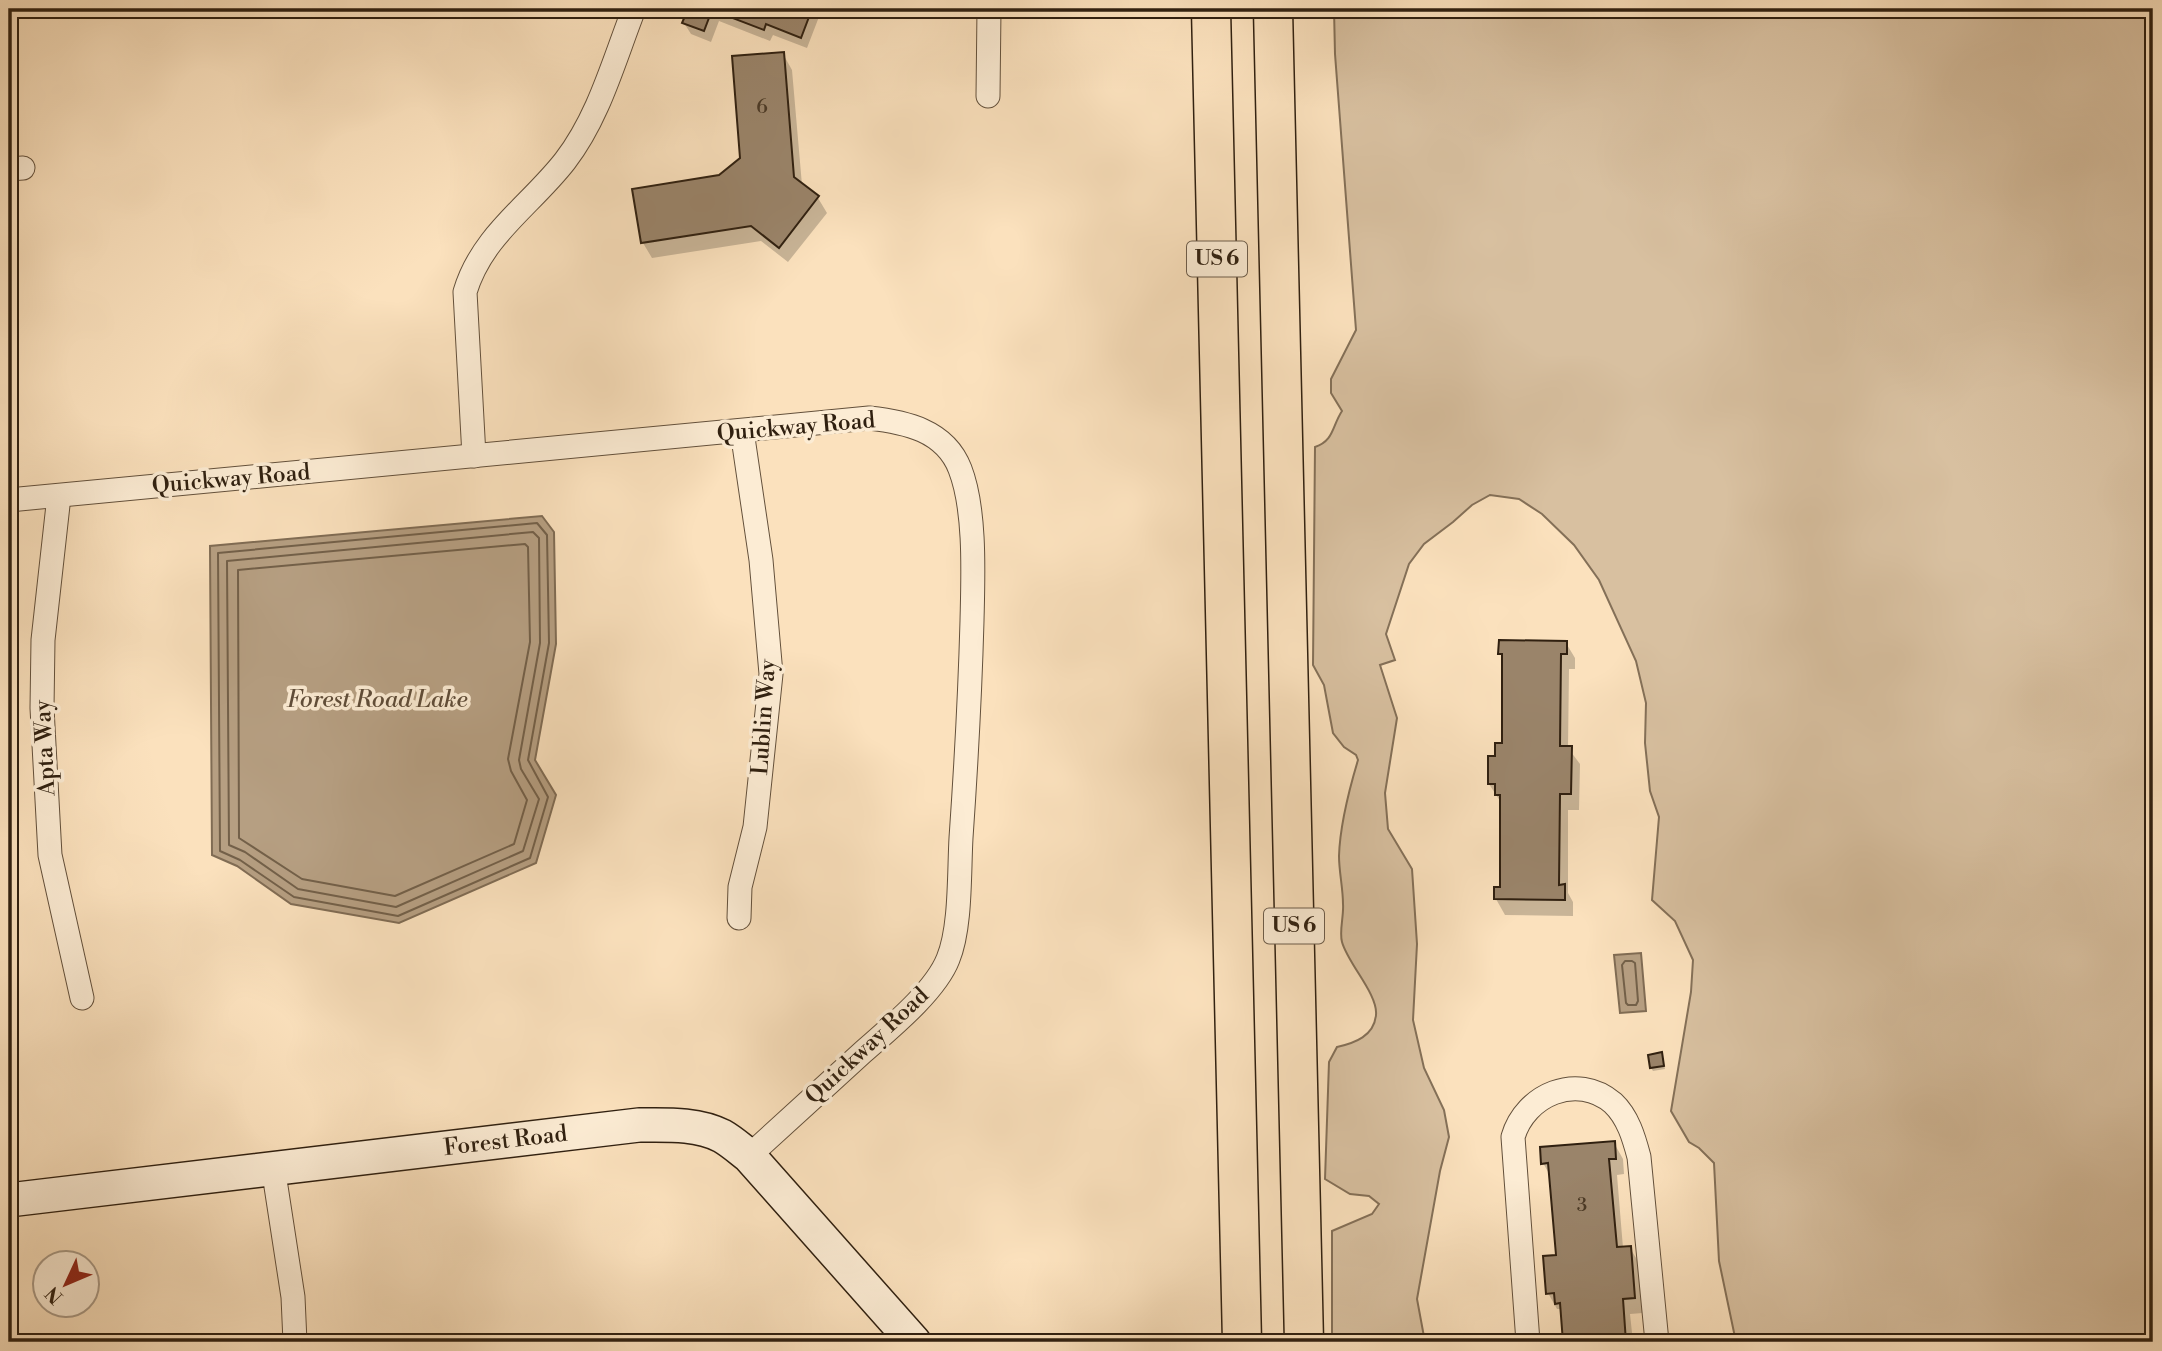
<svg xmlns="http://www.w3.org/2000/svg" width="2162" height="1351" font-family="'Libre Bodoni',serif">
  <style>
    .green { fill: #d8c0a0; stroke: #847058; stroke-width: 2 }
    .water { fill: #b69f82; stroke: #806c54; stroke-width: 2 }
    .shadow { fill: #0003 }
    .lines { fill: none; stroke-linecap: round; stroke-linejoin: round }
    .shore { stroke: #736049; stroke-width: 2 }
    .building { fill: #9a846a; stroke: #302010; stroke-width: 2 }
    .street-casing { stroke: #63503b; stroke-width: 25 }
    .secondary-casing { stroke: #302010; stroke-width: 36 }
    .highway-casing { stroke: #302010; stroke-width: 41 }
    .street { stroke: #fcecd4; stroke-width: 23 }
    .secondary { stroke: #fcecd4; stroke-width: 33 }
    .highway { stroke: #fbe1bd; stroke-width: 38 }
    .labels { text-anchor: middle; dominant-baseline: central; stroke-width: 7; stroke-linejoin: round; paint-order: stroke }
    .number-label { font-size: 19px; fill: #4a3926 }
    .shield { fill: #fcecd4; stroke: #6d5d4b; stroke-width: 2 }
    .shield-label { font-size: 21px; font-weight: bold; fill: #302010 }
    .street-label { font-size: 23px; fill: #302010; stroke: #fcecd4 }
    .water-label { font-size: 24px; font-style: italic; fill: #5f4c38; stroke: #fcecd4 }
  </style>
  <rect width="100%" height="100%" fill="#fbe1bd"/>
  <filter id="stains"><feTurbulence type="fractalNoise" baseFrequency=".00286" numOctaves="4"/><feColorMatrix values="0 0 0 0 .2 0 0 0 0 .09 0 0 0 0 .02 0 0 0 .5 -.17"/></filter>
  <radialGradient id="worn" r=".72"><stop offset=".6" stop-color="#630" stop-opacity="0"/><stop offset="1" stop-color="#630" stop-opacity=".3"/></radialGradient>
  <path class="green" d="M 1334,9 L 2153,9 L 2153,1342 L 1736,1342 L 1719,1261 L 1714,1163 L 1699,1148 L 1689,1142 L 1671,1111 L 1691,992 L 1693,960 L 1675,921 L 1652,900 L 1659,817 L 1650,791 L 1645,743 L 1646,703 L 1636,661 L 1599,580 L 1574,545 L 1542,514 L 1519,499 L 1490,495 L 1472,505 L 1453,522 L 1424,544 L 1409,564 L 1386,634 L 1395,660 L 1380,665 L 1397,718 L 1385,793 L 1388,829 L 1412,869 L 1417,944 L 1413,1020 L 1424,1068 L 1444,1110 L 1449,1137 L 1440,1171 L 1417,1299 L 1425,1342 L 1332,1342 L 1332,1231 L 1372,1214 L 1379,1204 L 1369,1196 L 1350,1194 L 1325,1179 L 1329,1062 L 1337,1047 C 1355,1043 1374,1036 1376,1015 C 1378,994 1348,964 1342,942 C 1339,931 1344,916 1343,904 C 1343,888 1339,872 1339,856 C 1340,824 1349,790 1358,760 L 1356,755 L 1344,747 L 1333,733 L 1324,685 L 1313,665 L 1315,447 C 1334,441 1332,426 1342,411 L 1331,393 L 1331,379 L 1356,330 L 1335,54 Z"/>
  <g class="water">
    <polygon points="542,516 554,532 556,644 535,760 556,795 536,863 399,923 291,904 237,866 212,855 210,546"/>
    <polygon points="1641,953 1646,1011 1620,1013 1614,955"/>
  </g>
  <g class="shadow">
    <polygon points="689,9 822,9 807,48 773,35 770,41 719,21 711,42 691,34 684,23"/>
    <polygon points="783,54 792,70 802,185 818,198 827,213 788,262 761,241 652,258 643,243 742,159"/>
    <polygon points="1566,643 1575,658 1575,669 1569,669 1568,748 1580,764 1579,810 1568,810 1568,893 1573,902 1573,916 1505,915 1496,899 1501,888 1502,804 1489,784 1496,758 1503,745 1504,660 1500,653"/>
    <polygon points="1661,1054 1665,1069 1653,1071 1651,1068"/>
    <polygon points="1614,1143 1623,1159 1624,1174 1617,1175 1623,1248 1630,1248 1639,1263 1643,1313 1630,1314 1633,1342 1565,1342 1563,1314 1560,1309 1557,1309 1548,1293 1558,1256 1551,1177 1543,1163"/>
  </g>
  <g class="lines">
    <g class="shore">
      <polygon points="537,523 547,535 549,643 528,760 548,797 530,858 398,916 294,897 240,860 220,851 218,553"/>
      <polygon points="533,532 539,538 540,643 519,760 521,769 539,799 523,851 396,907 298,889 245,852 229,845 227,561"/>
      <polygon points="525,544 528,547 530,642 508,759 511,771 527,800 514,844 395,896 302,879 239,838 238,570"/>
      <polygon points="1625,961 1632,961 1635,963 1638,1001 1636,1005 1628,1005 1626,1003 1622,965"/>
    </g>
  </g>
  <g class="building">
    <polygon points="688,9 812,9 801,38 766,24 764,30 712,10 704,31 682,23"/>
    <polygon points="784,52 794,177 819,196 779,248 751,226 641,243 632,189 719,175 740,158 732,56"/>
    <polygon points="1499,640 1567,641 1567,654 1561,654 1560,746 1572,746 1571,794 1560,794 1559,885 1565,884 1565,900 1494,899 1494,887 1500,887 1500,795 1495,795 1495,784 1488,784 1488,756 1495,756 1495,743 1502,743 1502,654 1498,654"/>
    <polygon points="1662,1052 1664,1066 1650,1068 1648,1055"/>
    <polygon points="1615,1141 1616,1159 1609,1159 1617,1247 1631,1246 1635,1298 1623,1299 1626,1342 1563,1342 1560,1303 1555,1304 1554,1293 1546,1294 1543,1256 1556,1255 1548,1163 1541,1164 1540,1147"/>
  </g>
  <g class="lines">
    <defs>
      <g id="street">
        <polyline points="988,96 989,9"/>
        <polyline points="9,169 23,168"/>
        <path d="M 474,456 L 465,292 C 482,235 530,206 565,161 C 599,117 614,60 634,9"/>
        <polyline points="59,496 43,640 42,708 50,855 82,998"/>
        <path d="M 9,500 L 869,418 C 905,422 945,430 960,469 C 976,510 973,577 972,621 C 970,694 966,766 961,838 C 959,873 961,928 948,959 C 935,992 889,1029 863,1052 C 825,1087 787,1121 749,1156"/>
        <polyline points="739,918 740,887 755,827 771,674 761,560 742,431"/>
        <polyline points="273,1167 293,1297 295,1342"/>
        <path d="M 1528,1342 L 1513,1137 C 1525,1095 1577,1072 1613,1103 C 1628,1117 1634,1138 1639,1157 L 1657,1342"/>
      </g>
      <g id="secondary">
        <path id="s1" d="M 9,1200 L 639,1125 C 665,1125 697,1123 722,1136 C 731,1141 740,1149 749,1156 L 914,1342"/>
      </g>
      <g id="highway">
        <polyline points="1211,9 1242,1342"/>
        <polyline points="1273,9 1304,1342"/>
      </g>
    </defs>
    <use href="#street" class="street-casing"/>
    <use href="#secondary" class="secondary-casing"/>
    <use href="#highway" class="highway-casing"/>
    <use href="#street" class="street"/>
    <use href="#secondary" class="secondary"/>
    <use href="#highway" class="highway"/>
  </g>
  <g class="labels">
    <g class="number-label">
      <text x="762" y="107">6</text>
      <text x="1582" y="1205">3</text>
    </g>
    <g class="shield">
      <rect x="1187" y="241.5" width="60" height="35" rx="5"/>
      <rect x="1264" y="908.5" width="60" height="35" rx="5"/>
    </g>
    <g class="shield-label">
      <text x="1217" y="259">US 6</text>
      <text x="1294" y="926">US 6</text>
    </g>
    <g class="street-label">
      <text transform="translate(796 427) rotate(-5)">Quickway Road</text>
      <text transform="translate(231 479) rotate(-5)">Quickway Road</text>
      <text transform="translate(764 717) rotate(-86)">Lublin Way</text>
      <text transform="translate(45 748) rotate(-93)">Apta Way</text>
      <text transform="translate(867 1046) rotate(-43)">Quickway Road</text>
      <text stroke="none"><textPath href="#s1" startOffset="500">Forest Road</textPath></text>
    </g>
    <g class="water-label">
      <text x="377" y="700">Forest Road Lake</text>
    </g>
  </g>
  <rect width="2162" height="1351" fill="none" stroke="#fbe1bd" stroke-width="35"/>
  <rect x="10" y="10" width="2141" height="1330" fill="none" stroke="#302010" stroke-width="3.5"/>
  <rect x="18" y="18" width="2127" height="1316" fill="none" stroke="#302010" stroke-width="2"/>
  <g transform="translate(66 1284) rotate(226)"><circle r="33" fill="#fcecd4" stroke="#aa9a86" stroke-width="2"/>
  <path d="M0-5L12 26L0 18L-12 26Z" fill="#8f2418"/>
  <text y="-10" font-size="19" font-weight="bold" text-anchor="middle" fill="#302010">N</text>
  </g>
  <rect width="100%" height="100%" filter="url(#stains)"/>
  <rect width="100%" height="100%" fill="url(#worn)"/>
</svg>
